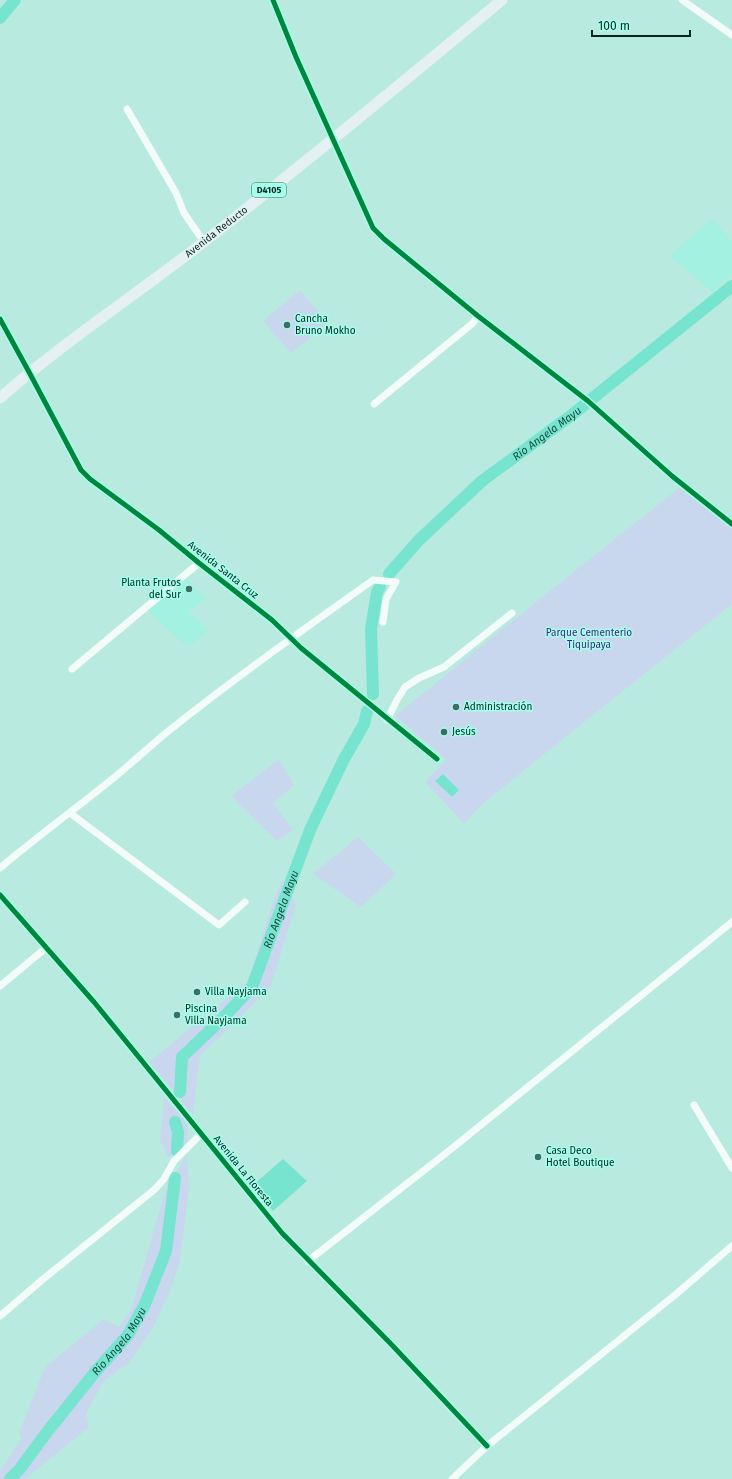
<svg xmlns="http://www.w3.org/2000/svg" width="732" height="1479" font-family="'Fira Sans',sans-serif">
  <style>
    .built { fill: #a3f1e0 }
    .green { fill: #c9d7ee }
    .water { fill: #76e4cf }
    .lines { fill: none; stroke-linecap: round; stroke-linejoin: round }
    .river { stroke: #76e4cf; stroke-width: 12 }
    .street { stroke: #f4fcfa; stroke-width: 7 }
    .primary { stroke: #e4f0f2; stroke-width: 11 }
    .cycleway-casing { stroke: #a4ffea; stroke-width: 8 }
    .cycleway { stroke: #00873e; stroke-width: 5 }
    .poi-dot { fill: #416c64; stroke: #a4ffea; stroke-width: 1.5 }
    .labels { text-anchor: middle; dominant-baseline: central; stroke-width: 3; stroke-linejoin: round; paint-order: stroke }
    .shield { fill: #a4ffea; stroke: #31685d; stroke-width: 1 }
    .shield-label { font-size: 9px; font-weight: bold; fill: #002821 }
    .street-label { font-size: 10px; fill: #002821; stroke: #a4ffea }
    .poi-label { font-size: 10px; fill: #002821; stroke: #a4ffea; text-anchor: start }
    .park-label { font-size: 10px; fill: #481c7f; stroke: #a4ffea }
    .water-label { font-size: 11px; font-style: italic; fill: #134e43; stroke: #a4ffea }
  </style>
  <rect width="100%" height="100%" fill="#b9eadf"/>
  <g class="built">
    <polygon points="712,219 732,241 732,275 713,292 669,256"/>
    <polygon points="186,578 205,599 188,612 209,629 188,647 147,610 168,595"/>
  </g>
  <g class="green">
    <polygon points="300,290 328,323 291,353 263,321"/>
    <polygon points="679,488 732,529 732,604 543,755 479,807 464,824 425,782 446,760 430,745 395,716 551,590"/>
    <polygon points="279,759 294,785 273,803 293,830 277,841 231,796"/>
    <polygon points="358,837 396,874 361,907 313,874"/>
    <polygon points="283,879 296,905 270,988 200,1056 193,1115 149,1062 248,981 274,899"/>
    <polygon points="164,1097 188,1124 187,1142 169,1158 160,1141"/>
    <polygon points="187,1155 189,1188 180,1261 170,1291 154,1326 129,1363 104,1381 86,1413 89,1427 25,1479 0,1479 0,1471 21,1439 19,1433 45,1367 104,1319 119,1327 131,1310 165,1191"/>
  </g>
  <g class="water">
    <polygon points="443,774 459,790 452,797 435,781"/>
    <polygon points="283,1159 307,1181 273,1211 252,1186"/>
  </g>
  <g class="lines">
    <g class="river">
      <polyline points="0,18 15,0"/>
      <path id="s1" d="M 389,574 L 419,540 L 482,481 L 573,414 L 732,286"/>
      <polyline points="373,694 371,629 377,592 380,587"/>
      <path id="s2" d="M 180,1092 L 182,1057 L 220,1021 L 252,987 L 310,830 L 343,761 L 364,724 L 367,711"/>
      <polyline points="175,1122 178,1132 177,1151"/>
      <path id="s3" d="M 10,1479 L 19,1470 L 47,1432 L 96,1371 L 128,1335 L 145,1304 L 166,1251 L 175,1178"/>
    </g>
    <g class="street">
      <polyline points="273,0 296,57 373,228 384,239 478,316 588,401 672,476 732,524"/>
      <polyline points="682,0 732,35"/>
      <polyline points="127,109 176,193 184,213 204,242"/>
      <polyline points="0,319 29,372 81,470 90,479 159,530 199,563 272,620 301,648 437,759"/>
      <polyline points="374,404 473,323 478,316"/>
      <polyline points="72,669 199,563"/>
      <polyline points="387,720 397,700 405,687 419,678 444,667 512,613"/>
      <polyline points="70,813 219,925 245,902"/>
      <path d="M 0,868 C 38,836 78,807 116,776 C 133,762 149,747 166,733 C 233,679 303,630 373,580 L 396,582 L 386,599 L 383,622"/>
      <polyline points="0,895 94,1002 282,1233 391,1344 487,1446"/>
      <polyline points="0,986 47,947"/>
      <polyline points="694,1105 732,1168"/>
      <polyline points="308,1261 450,1150 732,922"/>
      <polyline points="0,1316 42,1280 154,1190 164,1179 174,1161 201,1134"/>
      <polyline points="452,1479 487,1446 675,1295 732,1246"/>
    </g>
    <path class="primary" id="s4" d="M 0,398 C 65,341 137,294 205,241 C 306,163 404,81 502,0"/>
    <defs>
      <g id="cycleway">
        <polyline points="273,0 296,57 373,228 384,239 478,316 588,401 672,476 732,524"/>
        <polyline points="0,319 29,372 81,470 90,479 159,530 199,563 272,620 301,648 437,759"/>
        <polyline points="0,895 94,1002 282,1233 391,1344 487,1446"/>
      </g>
    </defs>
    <use href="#cycleway" class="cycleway-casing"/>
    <use href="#cycleway" class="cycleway"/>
  </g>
  <g class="poi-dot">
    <circle cx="287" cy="325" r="4"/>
    <circle cx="189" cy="589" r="4"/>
    <circle cx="456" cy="707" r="4"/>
    <circle cx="444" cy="732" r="4"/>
    <circle cx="197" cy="992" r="4"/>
    <circle cx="177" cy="1015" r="4"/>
    <circle cx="538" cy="1157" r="4"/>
  </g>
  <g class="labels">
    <rect class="shield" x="252" y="183" width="34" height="14" rx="3"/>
    <g class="shield-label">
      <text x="269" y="190">D4105</text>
    </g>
    <g class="street-label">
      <text stroke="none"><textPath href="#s4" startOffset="273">Avenida Reducto</textPath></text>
      <text transform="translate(223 570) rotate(38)">Avenida Santa Cruz</text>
      <text transform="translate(243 1171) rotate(51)">Avenida La Floresta</text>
    </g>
    <g class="poi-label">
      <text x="295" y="319">Cancha<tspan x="295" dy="12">Bruno Mokho</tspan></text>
      <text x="181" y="583" text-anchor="end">Planta Frutos<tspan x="181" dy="12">del Sur</tspan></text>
      <text x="464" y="707">Administración</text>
      <text x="452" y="732">Jesús</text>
      <text x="205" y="992">Villa Nayjama</text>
      <text x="185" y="1009">Piscina<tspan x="185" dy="12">Villa Nayjama</tspan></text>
      <text x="546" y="1151">Casa Deco<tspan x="546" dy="12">Hotel Boutique</tspan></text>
    </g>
    <g class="park-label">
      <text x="589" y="633">Parque Cementerio<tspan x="589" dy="12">Tiquipaya</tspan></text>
    </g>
    <g class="water-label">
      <text stroke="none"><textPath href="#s1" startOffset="212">Río Angela Mayu</textPath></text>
      <text stroke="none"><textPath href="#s2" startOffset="217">Río Angela Mayu</textPath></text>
      <text stroke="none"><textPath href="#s3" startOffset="176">Río Angela Mayu</textPath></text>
    </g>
  </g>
  <path d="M592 30v6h98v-6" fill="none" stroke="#002821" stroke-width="2"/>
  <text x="598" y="30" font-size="12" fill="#002821" stroke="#a4ffea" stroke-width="3" paint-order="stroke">100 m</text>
</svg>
